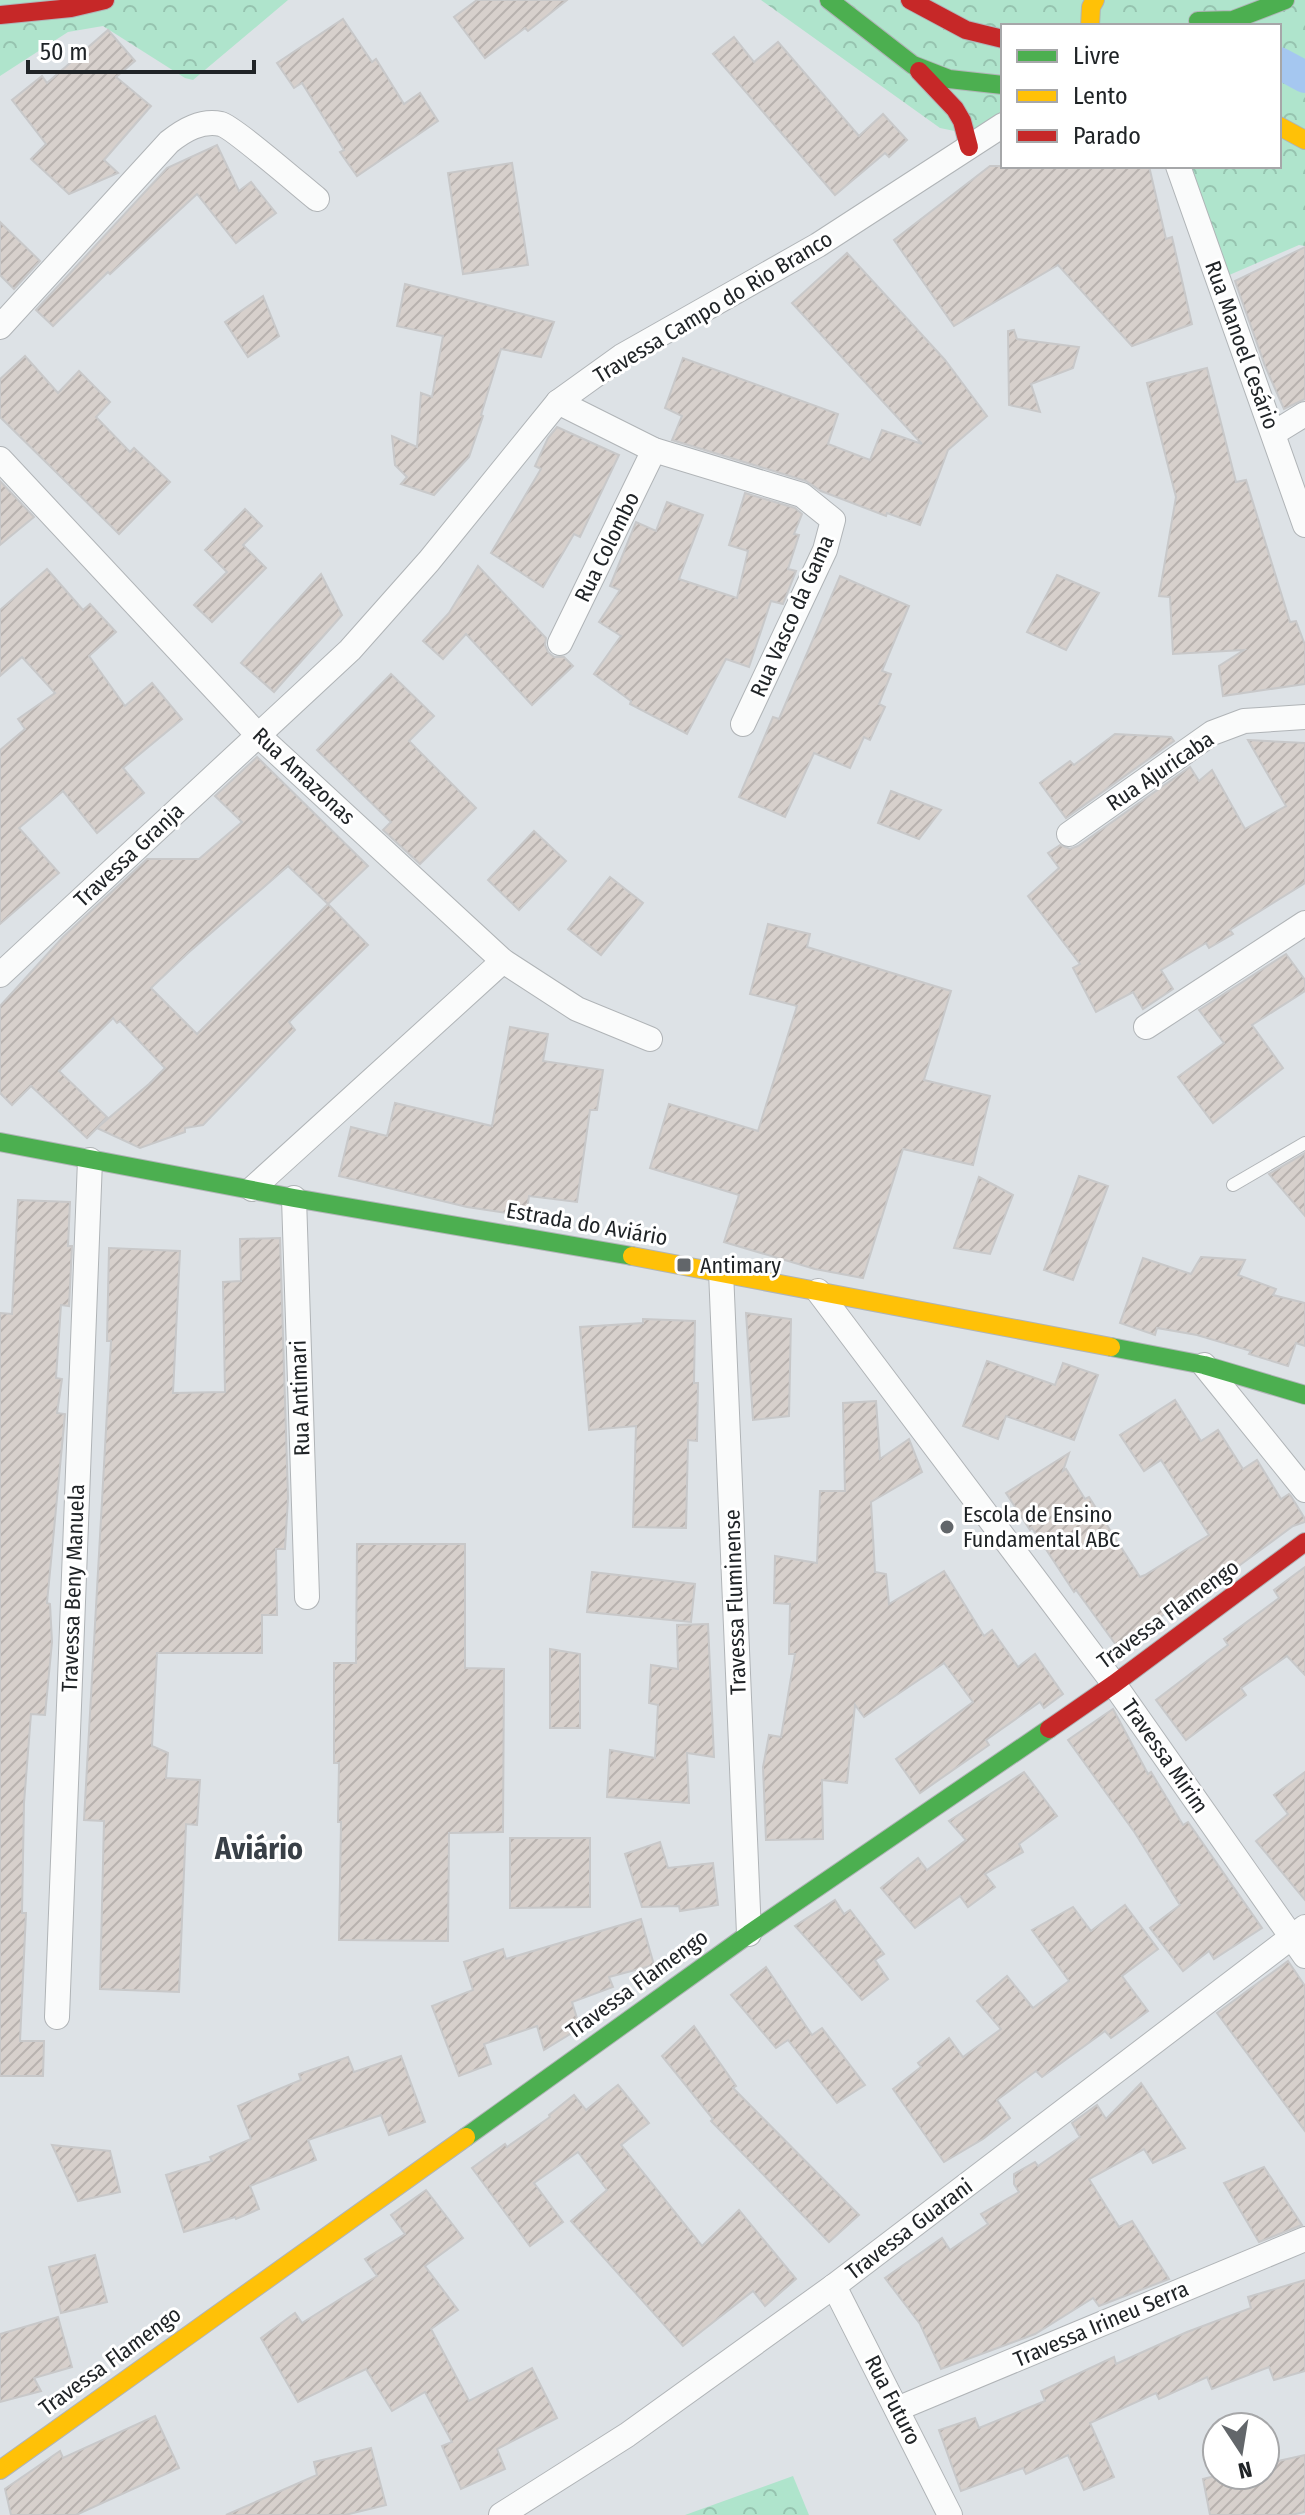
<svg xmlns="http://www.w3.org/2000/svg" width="1305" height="2515" font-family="'Fira Sans Condensed',sans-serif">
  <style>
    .forest { fill: url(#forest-crowns) }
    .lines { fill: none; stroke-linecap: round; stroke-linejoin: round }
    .canal { stroke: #a5c7f0; stroke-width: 32 }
    .building { fill: url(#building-hatch); stroke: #c8c8c9; stroke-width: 2; fill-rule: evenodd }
    .lane-casing { stroke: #b0b4b7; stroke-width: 14 }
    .street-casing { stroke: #b0b4b7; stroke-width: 26 }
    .fast-casing { stroke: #b0b4b7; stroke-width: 20 }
    .slow-casing { stroke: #b0b4b7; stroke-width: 20 }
    .jam-casing { stroke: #b0b4b7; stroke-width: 20 }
    .lane { stroke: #fafbfb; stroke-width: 12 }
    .street { stroke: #fafbfb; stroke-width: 24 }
    .fast { stroke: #4caf50; stroke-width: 18 }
    .slow { stroke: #ffc107; stroke-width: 18 }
    .jam { stroke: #c62828; stroke-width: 18 }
    .poi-dot { fill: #62666a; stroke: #fff; stroke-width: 3 }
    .labels { text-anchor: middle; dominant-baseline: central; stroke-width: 6; stroke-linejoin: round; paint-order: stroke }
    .street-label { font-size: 22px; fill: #202427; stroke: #fff }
    .poi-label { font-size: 22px; fill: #202427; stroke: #fff; text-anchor: start }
    .district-label { font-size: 30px; font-weight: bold; fill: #394047; stroke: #fff }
  </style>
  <defs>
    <pattern id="forest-crowns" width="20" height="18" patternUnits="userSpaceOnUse" patternTransform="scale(2)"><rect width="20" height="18" fill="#afe4cc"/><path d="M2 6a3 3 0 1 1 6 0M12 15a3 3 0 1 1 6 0" fill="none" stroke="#96c3af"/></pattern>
    <pattern id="building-hatch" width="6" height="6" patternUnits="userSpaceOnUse" patternTransform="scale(2)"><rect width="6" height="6" fill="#d7d0cc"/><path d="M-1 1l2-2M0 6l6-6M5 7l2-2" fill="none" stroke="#b8b2af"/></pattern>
  </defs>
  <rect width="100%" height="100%" fill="#dde2e6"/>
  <g class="forest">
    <polygon points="0,0 288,0 193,80 185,78 103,26 68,32 0,76"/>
    <polygon points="761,0 1305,0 1305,246 1299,245 1227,276 1187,166 1279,166 1279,26 1003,26 1003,141 940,128"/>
    <polygon points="793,2476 809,2515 685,2515"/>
  </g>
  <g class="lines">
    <polyline class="canal" points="1279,63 1305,77"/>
  </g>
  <g class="building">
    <polygon points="477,0 567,0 528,31 525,28 485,58 454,17"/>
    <polygon points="343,19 372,62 376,59 404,104 420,93 438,121 357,176 340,152 344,150 302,83 294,88 277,63"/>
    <polygon points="108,30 135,61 116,77 151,106 104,160 118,173 69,194 31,159 46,144 12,100 42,76 47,83"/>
    <polygon points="734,37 754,62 778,42 859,136 883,114 907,140 889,157 885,153 835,195 713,54"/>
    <polygon points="217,145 239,191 251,182 276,213 236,243 197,194 110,274 108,272 53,326 36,310 167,168"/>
    <polygon points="512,163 528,265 463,274 448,173"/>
    <polygon points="990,166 1149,166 1166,239 1172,237 1192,324 1132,346 1058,265 954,326 894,240"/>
    <polygon points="0,222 40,261 14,289 0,275"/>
    <polygon points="1305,247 1305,399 1284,409 1265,366 1235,281"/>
    <polygon points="847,253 945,360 987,416 948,450 920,525 887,513 886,516 821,491 806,481 672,440 682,416 665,408 683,358 838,414 828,444 870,460 882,430 922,444 792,303"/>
    <polygon points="405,284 554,322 541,357 501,349 481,415 483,416 469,457 434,495 401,484 407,477 395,465 392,436 417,447 421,393 432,397 443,336 397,326"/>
    <polygon points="263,296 279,336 248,357 225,322"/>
    <polygon points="1014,330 1017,339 1079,347 1073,368 1031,384 1040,412 1009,405 1008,331"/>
    <polygon points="25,356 58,393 79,371 110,402 96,417 130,452 134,448 170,482 119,534 0,417 0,379"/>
    <polygon points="1207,368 1236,482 1246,480 1290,622 1296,621 1305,645 1305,684 1223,696 1219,666 1244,650 1173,654 1170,597 1159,596 1176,497 1147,383"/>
    <polygon points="557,427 619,455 580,537 574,534 543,587 491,553 541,469 535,466 548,438"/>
    <polygon points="0,481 34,517 0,545"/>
    <polygon points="745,493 795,508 802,514 794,534 799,535 788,569 796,571 783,604 771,601 749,667 726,659 687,734 630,704 631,701 594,674 621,636 599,622 620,590 610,586 636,522 656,531 667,502 703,515 679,579 737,598 748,551 729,545"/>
    <polygon points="245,509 262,526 243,545 266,568 212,622 194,605 227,572 205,550"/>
    <polygon points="478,566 546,638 545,645 548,652 554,657 564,657 573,666 532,705 466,634 443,659 423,641 449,613"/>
    <polygon points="47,569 83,610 90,604 116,632 89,656 125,706 152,683 182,719 123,768 144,793 97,833 63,791 19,828 59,873 0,924 0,750 25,729 18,719 55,693 22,657 0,676 0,610"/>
    <polygon points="321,574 342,615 274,692 241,663"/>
    <polygon points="1057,575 1099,593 1066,650 1027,632"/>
    <polygon points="840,576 909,606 882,671 891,674 879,704 885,707 870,740 864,737 850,768 814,753 785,817 739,797 773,717 779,719"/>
    <polygon points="391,674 434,716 409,741 476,808 420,864 383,830 391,822 317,750"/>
    <polygon points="1115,734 1171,737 1174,741 1066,818 1040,783 1070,761 1074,765"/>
    <polygon points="1248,740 1305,743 1305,883 1230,930 1233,934 1209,948 1206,943 1161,970 1173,989 1143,1009 1133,992 1096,1012 1073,968 1080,964 1028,896 1059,868 1048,853 1060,845 1070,849 1078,846 1190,767 1199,781 1212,770 1245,829 1286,806"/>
    <path d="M 257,757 L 368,866 L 328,904 L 368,945 L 289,1022 L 295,1030 L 203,1125 L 185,1128 L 185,1132 L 140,1148 L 97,1128 L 87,1138 L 31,1086 L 12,1105 L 0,1093 L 0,1006 L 63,937 L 147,859 L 199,859 L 242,822 L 215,796 ZM 288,866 L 328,904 L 197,1034 L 151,988 L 188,953 ZM 113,1018 L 117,1023 L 120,1021 L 165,1068 L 149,1084 L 97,1128 L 107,1117 L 59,1071 Z"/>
    <polygon points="891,791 941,810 919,839 878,823"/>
    <polygon points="534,831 566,861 519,910 488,880"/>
    <polygon points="610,877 643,903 601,955 568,929"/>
    <polygon points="768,924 810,934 807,947 951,991 924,1080 990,1096 973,1165 903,1149 863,1278 815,1269 724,1242 739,1195 650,1168 669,1104 758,1131 797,1006 750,994"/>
    <polygon points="1286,954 1305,980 1305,991 1252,1025 1283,1068 1213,1123 1178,1077 1224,1043 1199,1010"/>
    <polygon points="510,1027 548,1034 543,1061 603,1070 597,1110 590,1110 577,1202 529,1196 526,1216 467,1207 339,1176 351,1127 387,1136 395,1103 492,1126"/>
    <polygon points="1305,1153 1305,1216 1269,1174"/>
    <polygon points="1079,1176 1108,1186 1073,1280 1044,1270"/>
    <polygon points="979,1177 1013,1195 990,1254 954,1248"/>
    <polygon points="18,1200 70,1202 68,1246 72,1246 69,1306 61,1305 56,1378 62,1379 57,1413 65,1414 47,1603 50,1604 52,1642 45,1715 31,1714 24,1803 22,1913 26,1913 20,2041 44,2041 43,2076 0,2076 0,1313 12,1314"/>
    <polygon points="280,1238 288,1498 285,1549 276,1549 277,1615 262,1615 262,1653 157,1653 152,1746 168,1753 166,1778 200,1780 197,1825 186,1824 179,1992 100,1989 104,1821 84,1820 111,1341 107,1341 109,1248 180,1251 173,1393 225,1392 223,1282 241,1281 240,1239"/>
    <polygon points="1201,1257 1245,1260 1238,1275 1276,1289 1273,1295 1305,1303 1305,1346 1296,1343 1288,1366 1249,1354 1251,1351 1197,1335 1157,1328 1155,1335 1120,1323 1143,1258 1191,1274"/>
    <polygon points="746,1313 791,1319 789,1416 753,1420"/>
    <polygon points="643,1319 695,1321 694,1383 698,1383 697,1441 688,1440 686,1528 633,1527 636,1426 589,1430 580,1327 643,1323"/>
    <polygon points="987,1361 1055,1385 1063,1363 1098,1375 1074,1440 1006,1416 998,1439 963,1426"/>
    <polygon points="1175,1400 1201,1441 1218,1430 1243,1469 1257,1460 1281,1499 1289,1494 1291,1496 1305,1519 1305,1522 1293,1526 1225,1576 1116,1645 1087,1605 1076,1590 1074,1592 1032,1528 1030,1530 1006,1493 1069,1453 1063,1471 1066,1469 1085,1499 1089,1497 1140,1577 1145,1575 1209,1535 1161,1460 1144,1471 1120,1435"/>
    <polygon points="876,1401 880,1459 909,1439 922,1472 871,1502 875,1572 886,1574 889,1604 944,1571 984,1636 992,1630 1018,1667 1035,1654 1063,1694 1044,1708 1040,1702 986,1740 989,1745 920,1793 896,1759 973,1702 944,1663 864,1717 855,1705 847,1783 822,1780 823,1839 766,1840 763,1767 769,1735 781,1737 795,1654 789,1654 790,1604 774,1603 775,1556 817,1563 820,1491 845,1491 843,1403"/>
    <polygon points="357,1544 465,1544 465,1668 504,1669 503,1832 449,1833 448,1941 339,1940 341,1822 338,1822 339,1763 334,1763 334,1663 356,1663"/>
    <polygon points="1305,1567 1305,1675 1287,1656 1241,1688 1246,1695 1186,1740 1156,1700 1228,1645 1224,1639 1279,1598 1274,1590"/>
    <polygon points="592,1572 695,1584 691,1622 587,1612"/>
    <polygon points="708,1624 714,1757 687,1753 689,1803 607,1797 610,1750 655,1758 658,1705 649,1703 651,1665 678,1669 677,1625"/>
    <polygon points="550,1649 580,1654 580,1728 550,1728"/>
    <polygon points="1113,1709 1148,1774 1151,1772 1183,1825 1188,1822 1262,1928 1214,1959 1209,1951 1183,1971 1150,1928 1180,1905 1135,1833 1068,1740"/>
    <polygon points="1024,1772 1057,1816 1019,1844 1023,1852 985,1874 995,1887 968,1907 960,1896 915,1928 881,1888 918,1858 927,1870 966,1840 949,1821"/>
    <polygon points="1305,1772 1305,1900 1256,1841 1288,1814 1274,1795"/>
    <polygon points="510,1838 590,1838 590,1907 510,1908"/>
    <polygon points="660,1842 668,1868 713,1863 718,1905 680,1911 679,1906 642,1907 625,1854"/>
    <polygon points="835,1900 844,1914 850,1910 884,1954 875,1960 888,1979 862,2000 795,1926"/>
    <polygon points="1125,1905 1158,1949 1122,1976 1148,2011 1111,2038 1105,2031 1042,2077 1036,2071 997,2100 1010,2118 983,2139 944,2162 893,2089 921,2067 918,2063 949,2038 963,2057 1001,2029 977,2001 1007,1976 1033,2008 1069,1981 1032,1930 1073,1907 1091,1931"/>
    <polygon points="641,1919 654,1965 609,1977 613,1987 572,2002 580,2028 544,2050 537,2026 484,2044 491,2064 459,2076 432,2006 473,1990 464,1962 503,1949 506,1959"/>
    <polygon points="1288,1961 1305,1986 1305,2131 1217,2013"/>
    <polygon points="766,1967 812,2035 822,2028 865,2085 837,2103 788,2040 776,2048 731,1995"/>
    <polygon points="694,2026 736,2086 733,2088 859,2215 829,2242 711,2121 713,2119 662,2056"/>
    <polygon points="401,2056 425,2122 389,2135 381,2115 308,2140 316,2160 250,2186 259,2209 236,2219 235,2217 184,2232 166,2175 212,2161 210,2157 251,2139 238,2106 301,2080 299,2074 348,2057 354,2072"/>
    <polygon points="1141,2083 1185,2148 1153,2163 1144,2149 1089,2179 1119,2227 1132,2221 1169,2279 1099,2306 1093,2298 1035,2334 941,2369 920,2324 885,2278 942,2238 950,2250 988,2224 981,2214 1019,2192 1014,2184 1014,2174 1035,2162 1038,2166 1080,2137 1072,2123 1097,2105 1106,2119"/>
    <polygon points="618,2085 649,2123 621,2145 702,2246 739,2210 796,2279 765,2306 753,2291 683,2346 571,2221 607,2190 578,2152 534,2183 563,2222 530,2246 472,2168 505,2144 507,2147 550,2117 549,2115 574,2095 586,2110"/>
    <polygon points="52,2145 110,2151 120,2192 78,2201"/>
    <polygon points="1264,2167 1302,2225 1259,2242 1224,2183"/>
    <polygon points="426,2190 463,2238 425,2266 458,2310 431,2329 469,2401 532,2368 557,2418 497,2449 505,2469 461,2489 442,2446 452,2442 425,2392 392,2411 366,2369 298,2402 261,2338 295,2313 302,2323 377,2276 365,2259 405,2234 391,2215"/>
    <polygon points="95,2255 107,2302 61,2313 49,2267"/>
    <polygon points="1305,2280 1305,2371 1274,2380 1269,2367 1212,2389 1207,2377 1159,2399 1156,2393 1090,2423 1114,2477 1084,2490 1068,2455 1026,2474 1023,2468 961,2491 939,2430 975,2418 979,2428 1045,2401 1041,2391 1084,2371 1114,2357 1116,2364 1187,2332 1251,2308 1248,2297"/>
    <polygon points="58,2317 72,2367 34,2378 41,2391 0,2402 0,2334"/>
    <polygon points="155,2416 179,2468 76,2515 11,2515 5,2489 60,2451 63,2458"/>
    <polygon points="371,2448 386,2505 345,2515 226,2515 317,2475 314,2462"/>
    <polygon points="1305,2455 1305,2512 1291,2515 1210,2515 1203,2479 1219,2475 1265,2475 1265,2464"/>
  </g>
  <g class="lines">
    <defs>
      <polyline id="lane" points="1233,1185 1305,1143"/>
      <g id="street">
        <polyline points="1178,166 1305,525"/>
        <path d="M 0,327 L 169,142 C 184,130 201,120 221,124 C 233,127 302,187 317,199"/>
        <polyline points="558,402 654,450 802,495 833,520 825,550 743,724"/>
        <polyline points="1274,433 1305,414"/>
        <polyline points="0,459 258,735 503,961 577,1009 650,1039"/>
        <polyline points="560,643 654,450"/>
        <polyline points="1069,834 1212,733 1244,721 1305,717"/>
        <polyline points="0,975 350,650 429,561 558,402 622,356 818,245 1003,125"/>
        <polyline points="1146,1027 1305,923"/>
        <polyline points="252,1189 503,961"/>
        <polyline points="294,1198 307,1597"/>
        <polyline points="721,1271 749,1934"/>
        <polyline points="818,1291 1114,1684 1305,1956"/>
        <polyline points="1204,1365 1305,1490"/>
        <polyline points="57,2017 90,1160"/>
        <polyline points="834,2286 950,2515"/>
        <polyline points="897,2409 1305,2239"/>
        <polyline points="501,2515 627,2435 834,2286 1305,1927"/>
      </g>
      <g id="fast">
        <polyline points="829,0 913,65 949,79 1003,85"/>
        <polyline points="1198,21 1233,20 1285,0"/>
        <polyline points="0,1142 294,1198 632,1256"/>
        <polyline points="1111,1347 1204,1365 1305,1395"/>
        <polyline points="466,2137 749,1934 1049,1729"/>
      </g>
      <g id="slow">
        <polyline points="1090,26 1091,7 1095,0"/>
        <polyline points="1279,126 1305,140"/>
        <polyline points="632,1256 1111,1347"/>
        <polyline points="0,2470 466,2137"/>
      </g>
      <g id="jam">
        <polyline points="910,0 966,30 1003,39"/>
        <polyline points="0,15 71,8 105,0"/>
        <polyline points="919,71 955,109 962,121 969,147"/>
        <polyline points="1049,1729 1114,1684 1305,1542"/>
      </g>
    </defs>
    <use href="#lane" class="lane-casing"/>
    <use href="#street" class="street-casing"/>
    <use href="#fast" class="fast-casing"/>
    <use href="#slow" class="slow-casing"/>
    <use href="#jam" class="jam-casing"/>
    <use href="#lane" class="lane"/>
    <use href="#street" class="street"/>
    <use href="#fast" class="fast"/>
    <use href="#slow" class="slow"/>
    <use href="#jam" class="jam"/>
  </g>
  <g class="poi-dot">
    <rect x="676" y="1257" width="16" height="16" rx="4"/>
    <circle cx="947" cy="1527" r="8"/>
  </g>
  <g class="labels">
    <g class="street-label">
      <text transform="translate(713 307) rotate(-31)">Travessa Campo do Rio Branco</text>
      <text transform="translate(1242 345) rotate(70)">Rua Manoel Cesário</text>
      <text transform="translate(607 547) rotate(-64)">Rua Colombo</text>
      <text transform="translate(792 616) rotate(-66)">Rua Vasco da Gama</text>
      <text transform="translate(1160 771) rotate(-34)">Rua Ajuricaba</text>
      <text transform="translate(304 776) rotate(43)">Rua Amazonas</text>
      <text transform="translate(129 855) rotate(-43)">Travessa Granja</text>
      <text transform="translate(587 1224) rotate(10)">Estrada do Aviário</text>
      <text transform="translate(300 1398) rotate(-92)">Rua Antimari</text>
      <text transform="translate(73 1588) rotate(-88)">Travessa Beny Manuela</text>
      <text transform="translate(735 1602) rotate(-92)">Travessa Fluminense</text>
      <text transform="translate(1168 1614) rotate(-36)">Travessa Flamengo</text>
      <text transform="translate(1165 1756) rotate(55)">Travessa Mirim</text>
      <text transform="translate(637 1984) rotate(-36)">Travessa Flamengo</text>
      <text transform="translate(909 2229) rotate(-37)">Travessa Guarani</text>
      <text transform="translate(1101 2324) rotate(-23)">Travessa Irineu Serra</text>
      <text transform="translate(110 2361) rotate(-36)">Travessa Flamengo</text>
      <text transform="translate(893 2400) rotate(63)">Rua Futuro</text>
    </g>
    <g class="poi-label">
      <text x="700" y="1265">Antimary</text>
      <text x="963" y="1514">Escola de Ensino<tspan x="963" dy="25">Fundamental ABC</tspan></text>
    </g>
    <g class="district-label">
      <text x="259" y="1849">Aviário</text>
    </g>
  </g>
  <rect x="1001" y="24" width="280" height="144" fill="#ffffff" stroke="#a6a7a9" stroke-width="2"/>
  <rect x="1017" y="50" width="40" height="12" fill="#4caf50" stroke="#a6a7a9" stroke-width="2"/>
  <text x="1073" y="64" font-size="24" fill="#202427">Livre</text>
  <rect x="1017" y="90" width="40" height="12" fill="#ffc107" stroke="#a6a7a9" stroke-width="2"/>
  <text x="1073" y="104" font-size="24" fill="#202427">Lento</text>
  <rect x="1017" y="130" width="40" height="12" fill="#c62828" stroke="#a6a7a9" stroke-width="2"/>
  <text x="1073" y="144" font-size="24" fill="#202427">Parado</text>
  <g transform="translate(1241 2451) rotate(168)"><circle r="38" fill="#ffffff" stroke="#a6a7a9" stroke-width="2"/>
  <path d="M0-6L14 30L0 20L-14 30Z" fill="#62666a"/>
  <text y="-12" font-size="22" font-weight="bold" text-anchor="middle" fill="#202427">N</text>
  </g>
  <path d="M28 60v12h226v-12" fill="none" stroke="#202427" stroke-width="4"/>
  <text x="40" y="60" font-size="24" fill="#202427" stroke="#ffffff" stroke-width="6" paint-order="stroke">50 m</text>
</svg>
